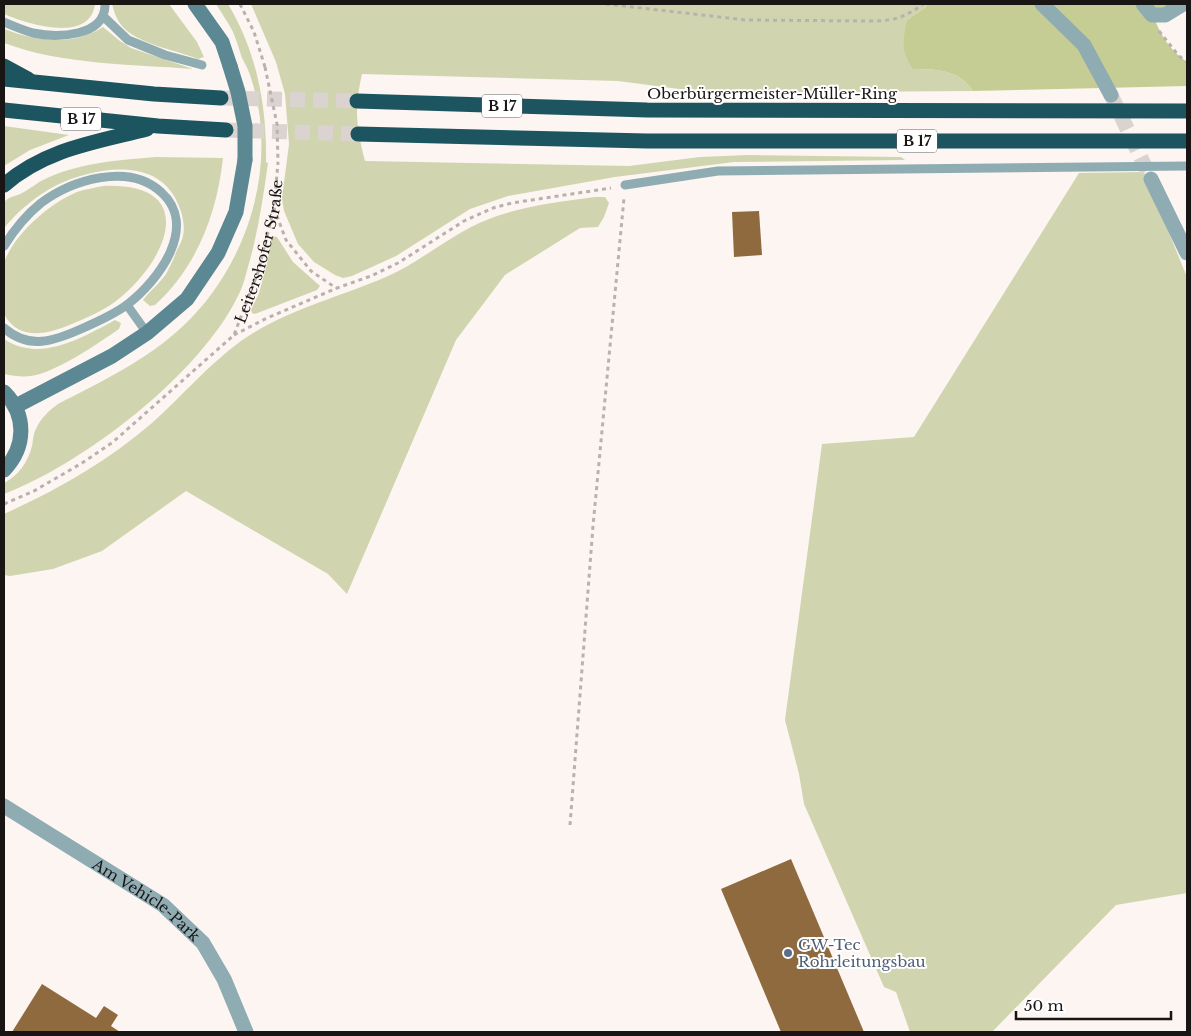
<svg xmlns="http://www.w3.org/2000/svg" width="1191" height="1036" font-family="'Libre Baskerville',serif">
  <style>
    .green { fill: #d0d5af }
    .forest { fill: #c5cd94 }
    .building { fill: #8e6a3e }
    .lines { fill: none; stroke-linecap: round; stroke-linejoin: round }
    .street-tunnel { stroke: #dbd3d0; stroke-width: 15; stroke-dasharray: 15 8; stroke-linecap: butt }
    .highway-tunnel { stroke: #dbd3d0; stroke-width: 15; stroke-dasharray: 15 8; stroke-linecap: butt }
    .path { stroke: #b8b2af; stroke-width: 3; stroke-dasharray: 4 4; stroke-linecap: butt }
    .lane { stroke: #8facb3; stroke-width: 9 }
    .street { stroke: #8facb3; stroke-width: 15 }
    .secondary { stroke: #5b8892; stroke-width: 15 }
    .highway { stroke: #1c5560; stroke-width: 15 }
    .path-bridge { stroke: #b8b2af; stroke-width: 3; stroke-dasharray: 4 4; stroke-linecap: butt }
    .secondary-bridge { stroke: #5b8892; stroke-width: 15 }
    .service-dot { fill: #5c6f8a; stroke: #fff; stroke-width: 2 }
    .labels { text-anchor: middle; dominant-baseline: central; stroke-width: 4; stroke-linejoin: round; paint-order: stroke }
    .shield { fill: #fff; stroke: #5d5b5a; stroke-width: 1 }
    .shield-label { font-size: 14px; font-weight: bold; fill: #181514 }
    .street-label { font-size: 15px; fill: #181514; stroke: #fff }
    .service-label { font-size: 15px; fill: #4e5e75; stroke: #fff; text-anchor: start }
  </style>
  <rect width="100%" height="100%" fill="#fdf5f1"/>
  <g class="green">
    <path d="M 4,4 L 95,4 C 90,44 27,24 4,14 Z"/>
    <path d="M 112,4 L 169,4 L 197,42 L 204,57 L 198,59 C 176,50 137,44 122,26 C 116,19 114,11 112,4 Z"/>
    <path d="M 216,4 L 228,4 C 257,52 267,107 266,162 L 268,163 C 263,198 258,233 248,267 C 245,277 243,287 238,296 C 200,374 85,463 4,494 L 4,483 C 18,476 28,462 32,446 C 33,441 33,436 35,431 C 40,419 48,411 58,404 C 101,382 147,360 183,326 C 249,264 280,162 250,75 C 248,69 245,64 242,58 C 239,49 236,38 232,30 C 227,21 221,12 216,4 Z"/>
    <path d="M 251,4 L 927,4 L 926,7 L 907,20 L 913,69 C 929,69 948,69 962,79 C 966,82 970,87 973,91 L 710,93 L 618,81 L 362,74 C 354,110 356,125 365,161 L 629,166 L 700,157 L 747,155 L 901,157 L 905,160 L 734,162 L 615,177 L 508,196 L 470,209 L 396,256 L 352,276 L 343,278 L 335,275 L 314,262 L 298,244 L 284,211 L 282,198 L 289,144 L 285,94 L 276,62 Z"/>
    <path d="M 103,27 L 120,41 L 131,48 L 193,69 C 131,64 63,65 4,43 L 4,29 C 36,41 72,47 103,27 Z"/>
    <polygon points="4,126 69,135 30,150 4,166"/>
    <path d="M 156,157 L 223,158 C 217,213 197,267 155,305 L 150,306 L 143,300 C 150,291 159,284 166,274 C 170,267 174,258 177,250 C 179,246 182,241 183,236 C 186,222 180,205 172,193 C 148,157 90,169 57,185 C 37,195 18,211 4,228 L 4,202 C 11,195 16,197 24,192 C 31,188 37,183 43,180 C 77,163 119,160 156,157 Z"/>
    <polygon points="1144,172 1187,277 1187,893 1116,905 992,1032 910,1032 896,992 884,987 804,804 799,774 785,720 822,444 914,437 1079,173"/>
    <path d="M 103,186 C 198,182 170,256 121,297 C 106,310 86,318 67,326 C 44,335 18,340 4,314 C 4,303 1,269 5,260 C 16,233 50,203 77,192 C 85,189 95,188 103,186 Z"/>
    <path d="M 595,197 L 605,197 L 609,203 L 604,217 L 598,227 L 580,228 L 505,275 L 456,340 L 347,594 L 328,574 L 186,491 L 102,551 L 53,569 L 10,576 L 4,575 L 4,514 C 57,490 108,461 152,423 C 182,396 208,365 241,341 C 285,310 337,298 386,277 C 416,264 442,242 471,227 C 510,207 552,203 595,197 Z"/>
    <polygon points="272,236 277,237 293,262 320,286 317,290 255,314 252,313 251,310 259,293 267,264"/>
    <path d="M 115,320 L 121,323 L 119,329 C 97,344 57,372 31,376 C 22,377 13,376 4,374 L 4,339 C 39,363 82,338 115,320 Z"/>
  </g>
  <path class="forest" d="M 927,4 L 1183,4 L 1153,15 C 1160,34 1169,50 1187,62 L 1187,86 L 973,91 C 970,87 966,82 962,79 C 948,69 929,69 913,69 C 900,50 903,41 907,20 L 926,7 Z"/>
  <g class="building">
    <polygon points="759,211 762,255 734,257 732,212"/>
    <polygon points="791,859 864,1032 781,1032 721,889"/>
    <polygon points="42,984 96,1018 104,1006 118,1015 111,1026 120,1032 12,1032"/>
  </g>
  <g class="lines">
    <polyline class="street-tunnel" points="1111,95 1151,179"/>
    <g class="highway-tunnel">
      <polyline points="221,98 357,101"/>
      <polyline points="226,130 358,134"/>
    </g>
    <g class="path">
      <polyline points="240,4 254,32 265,67"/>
      <path d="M 606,4 L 746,20 L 870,21 C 894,21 904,18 923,4"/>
      <polyline points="1159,31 1179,56 1187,62"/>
      <polyline points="274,208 286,240 311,271 336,288"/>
      <polyline points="234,335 265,319 337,288 371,276 398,263 464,221 493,208 512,203 611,188"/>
      <path id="s1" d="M 4,504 L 34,491 L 82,463 L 113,442 L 234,335 L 258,272 L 274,208 L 278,162"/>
      <polyline points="570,825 593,526 624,198"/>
    </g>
    <g class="lane">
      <polyline points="104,17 128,40 165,55 202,65"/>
      <path d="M 4,22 C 13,26 23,30 33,33 C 57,38 106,37 105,4"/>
      <polyline points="625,185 718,171 1187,166"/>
      <path d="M 4,246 C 14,230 26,215 41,203 C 72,180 129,162 161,192 C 199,226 159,280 128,304 C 115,314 97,322 81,329 C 54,341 29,350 4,328"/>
      <polyline points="127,305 147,333"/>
    </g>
    <g class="street">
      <polyline points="1042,4 1084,45 1111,95"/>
      <polyline points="1143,4 1152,15 1165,15 1183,4"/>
      <polyline points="1151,179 1187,253"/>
      <path id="s2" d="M 4,806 L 163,905 L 203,943 L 224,979 L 246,1032"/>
    </g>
    <g class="secondary">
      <polyline points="195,4 222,42 230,66"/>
      <path d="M 4,392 C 27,415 26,447 4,470"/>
      <polyline points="16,406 112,356 147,333 187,299 218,253 236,212 245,160"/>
    </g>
    <g class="highway">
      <polyline points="4,66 28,79"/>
      <polyline points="4,79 154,94 221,98"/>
      <polyline points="357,101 647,110 1187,111"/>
      <polyline points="4,110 158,126 226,130"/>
      <polyline points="358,134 647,141 1187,141"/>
      <path d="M 4,185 C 45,149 96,142 147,129"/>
    </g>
    <polyline class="path-bridge" points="265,67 277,124 278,162"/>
    <polyline class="secondary-bridge" points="230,66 238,92 245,126 245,160"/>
  </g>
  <circle class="service-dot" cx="788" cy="953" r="5"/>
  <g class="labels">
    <g class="shield">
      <rect x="482" y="94.5" width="40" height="23" rx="4"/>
      <rect x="61" y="107.5" width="40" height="23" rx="4"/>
      <rect x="897" y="129.5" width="40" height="23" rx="4"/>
    </g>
    <g class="shield-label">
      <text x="502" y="106">B 17</text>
      <text x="81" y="119">B 17</text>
      <text x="917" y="141">B 17</text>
    </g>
    <g class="street-label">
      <text x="772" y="93">Oberbürgermeister-Müller-Ring</text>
      <text stroke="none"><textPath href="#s1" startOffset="375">Leitershofer Straße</textPath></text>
      <text stroke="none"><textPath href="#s2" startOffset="171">Am Vehicle-Park</textPath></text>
    </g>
    <g class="service-label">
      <text x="798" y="944">GW-Tec<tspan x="798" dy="17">Rohrleitungsbau</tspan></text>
    </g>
  </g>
  <rect width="1191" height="1036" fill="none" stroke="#181514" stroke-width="10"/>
  <path d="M1016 1011v8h155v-8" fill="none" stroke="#181514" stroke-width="2.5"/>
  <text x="1024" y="1011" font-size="15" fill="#181514" stroke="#ffffff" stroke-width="4" paint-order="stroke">50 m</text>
</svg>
